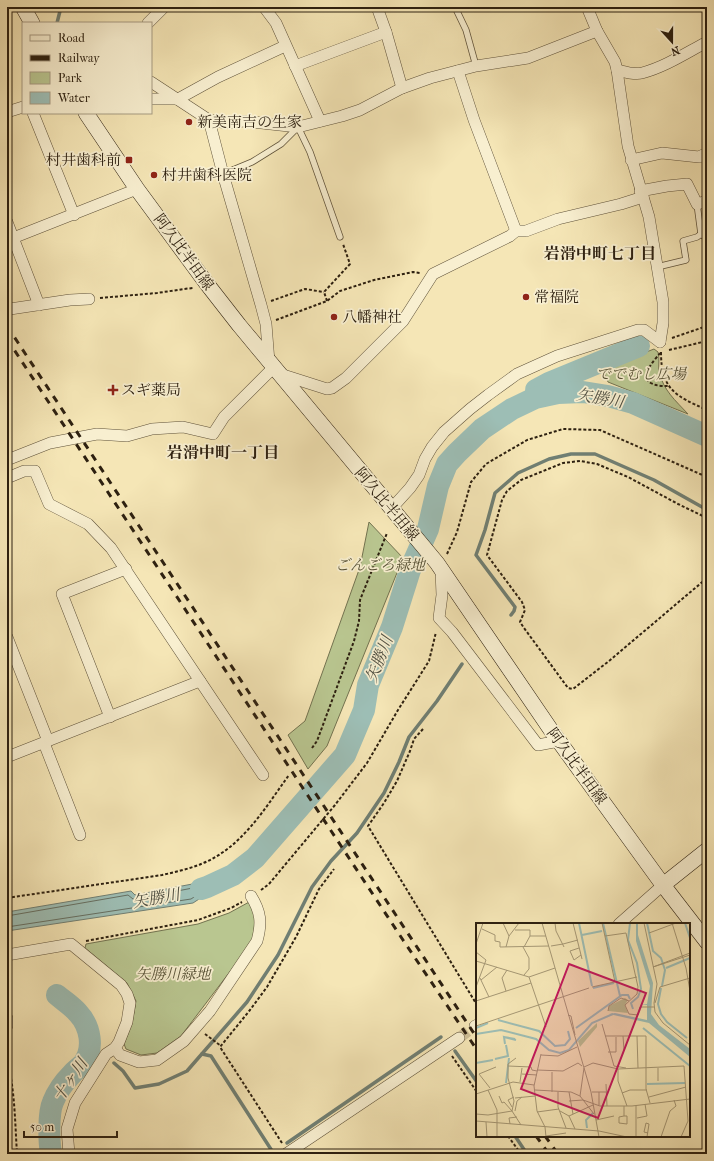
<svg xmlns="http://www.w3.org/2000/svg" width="714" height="1161" font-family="'IM FELL French Canon','Noto Serif JP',serif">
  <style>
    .green { fill: #b9c690; stroke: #737350 }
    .water { fill: #9dbeb5; stroke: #707f73 }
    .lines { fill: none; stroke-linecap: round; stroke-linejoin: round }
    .shore { stroke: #656f62; stroke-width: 1 }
    .stream { stroke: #707f73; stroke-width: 3.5 }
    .river { stroke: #9dbeb5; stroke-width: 22 }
    .street-tunnel { stroke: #cdbe95; stroke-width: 11; stroke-dasharray: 11 5.5; stroke-linecap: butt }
    .lane-casing { stroke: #5f523a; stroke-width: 7 }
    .street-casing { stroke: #5f523a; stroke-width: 12 }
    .secondary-casing { stroke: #2d2010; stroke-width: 16 }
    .path { stroke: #2d2010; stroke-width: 2; stroke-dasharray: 3 2; stroke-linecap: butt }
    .lane { stroke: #f8efd0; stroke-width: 5.5 }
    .street { stroke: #f8efd0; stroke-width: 11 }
    .secondary { stroke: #f8efd0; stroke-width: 15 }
    .rail { stroke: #2d2010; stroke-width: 3; stroke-dasharray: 7 7; stroke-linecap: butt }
    .poi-dot { fill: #8f2418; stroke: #f8efd0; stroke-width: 1.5 }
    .labels { text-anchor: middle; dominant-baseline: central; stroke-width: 3.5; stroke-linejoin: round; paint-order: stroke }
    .poi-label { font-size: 15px; fill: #2d2010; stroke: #f8efd0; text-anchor: start }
    .street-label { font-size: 15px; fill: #2d2010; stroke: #f8efd0 }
    .park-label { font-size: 15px; font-style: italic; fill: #575236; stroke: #f8efd0 }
    .neighbourhood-label { font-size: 16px; font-weight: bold; fill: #2d2010; stroke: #f8efd0 }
    .water-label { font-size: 16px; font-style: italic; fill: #4f4f42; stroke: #f8efd0 }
    .inset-river { fill: none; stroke: #9dbeb5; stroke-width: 2 }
    .inset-road { fill: none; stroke: #a59774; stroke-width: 1 }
    .view { fill: #c2185b; fill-opacity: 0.15; stroke: #c2185b; stroke-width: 2 }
    .inset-edge { fill: none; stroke: #2d2010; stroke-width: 2 }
  </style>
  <rect width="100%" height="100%" fill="#f5e6b6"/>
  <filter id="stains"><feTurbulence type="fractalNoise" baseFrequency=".005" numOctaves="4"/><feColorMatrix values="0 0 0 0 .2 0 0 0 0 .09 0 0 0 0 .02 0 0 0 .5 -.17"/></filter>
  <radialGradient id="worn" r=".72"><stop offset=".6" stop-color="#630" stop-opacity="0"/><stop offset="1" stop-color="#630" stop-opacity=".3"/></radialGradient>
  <g class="green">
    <path d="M 654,349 L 658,352 C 660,359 658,365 659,372 C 664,391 675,400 688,414 L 608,382 L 603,369 Z"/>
    <polygon points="369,522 403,558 327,746 308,769 288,735 305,721 360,567"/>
    <polygon points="251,901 255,908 254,940 181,1036 157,1053 141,1055 126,1049 124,1044 132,1023 136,1001 127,983 85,948 86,944 198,924 229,913"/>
  </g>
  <polygon class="water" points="234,876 193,903 7,931 7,912 131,891 135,895"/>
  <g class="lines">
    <polyline class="shore" points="7,916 128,895 133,899 136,899 203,886 206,888 205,890 191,899 7,927"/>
    <g class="stream">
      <polyline points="57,23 61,7"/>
      <polyline points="511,615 514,611 515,607 476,555 485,530 495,493 518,473 549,459 571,454 595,454 654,480 702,507 707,508"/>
      <polyline points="455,1051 477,1082"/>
      <polyline points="202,1054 211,1056 274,1154"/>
      <polyline points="114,1063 123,1071 135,1088 159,1084 187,1071 247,1002 278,955 312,887 331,861 357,833 384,793 399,762 409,737 437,701 462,664"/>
      <polyline points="515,1136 527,1154"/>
      <polyline points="287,1143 441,1037"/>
    </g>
    <g class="river">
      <polyline points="536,390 549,383 639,346"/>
      <polyline points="201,889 207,887 233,875 255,858 345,755 364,710 368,685 392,627 410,570 428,529 438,486 447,464 457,453 482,429 512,409 535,398 558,393 583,392 608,396 633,403 707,436"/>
      <path d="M 51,1154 C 49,1142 48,1113 53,1102 C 57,1092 64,1082 72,1074 C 75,1070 80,1067 83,1064 C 95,1048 90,1026 78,1013 C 72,1006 64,1001 57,995"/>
    </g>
    <polyline class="street-tunnel" points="459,1038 475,1026"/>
    <defs>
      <g id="lane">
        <polyline points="455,7 466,30 476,66"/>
        <polyline points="223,174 252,162 281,144 298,127 310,152 340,237"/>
        <polyline points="697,204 701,234 707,239"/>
        <polyline points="657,267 686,260 683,241 697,237 701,234"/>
      </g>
      <g id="street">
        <polyline points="264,7 276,23 320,121"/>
        <polyline points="377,7 386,32 402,88"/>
        <polyline points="587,7 597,31 615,62 617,70 628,146 649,217 663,302 663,323 660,342"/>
        <polyline points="148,23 164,7"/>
        <polyline points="295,66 386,32"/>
        <path d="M 617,70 C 625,72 634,75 642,73 C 665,67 686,53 707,42"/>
        <polyline points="458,71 474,120 516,231"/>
        <polyline points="151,82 209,120 227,123 244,121 298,127 342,116 360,110 402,88 430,78 476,66 528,58 597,31"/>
        <polyline points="151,99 178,99 218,77 285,46"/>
        <polyline points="7,112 23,107"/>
        <polyline points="33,113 74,215"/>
        <polyline points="209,120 223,174 261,305 266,324 269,362"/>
        <polyline points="631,160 662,153 699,157 707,153"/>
        <polyline points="640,191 667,186 687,184 697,204 707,201"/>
        <polyline points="7,222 39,305"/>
        <polyline points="13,238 137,189"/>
        <polyline points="10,309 70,300 89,299"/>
        <polyline points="280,374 327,389 332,388 346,378 403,321 433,274 510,236 516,231 526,231 558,219 621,204 643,197"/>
        <polyline points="7,460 50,443 97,434 127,436 152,429 183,427 213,434 224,417 274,367"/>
        <polyline points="7,478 24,471 35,471 49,504 88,524 111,548 263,775"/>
        <polyline points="391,509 410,488 419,475 425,459 432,447 444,432 470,409 488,395 517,374 557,356 638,330 644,330 660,342"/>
        <polyline points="441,570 442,595 439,618 452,632 538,745 559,741"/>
        <polyline points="7,637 48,741"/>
        <polyline points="110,717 62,594 126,569"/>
        <polyline points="44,743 80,835"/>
        <polyline points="7,757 200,681"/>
        <polyline points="619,924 663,885"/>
        <polyline points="7,955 71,944 121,985 127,994 130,1003 127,1022 119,1042 115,1048 106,1054 75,1103 67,1129 69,1154"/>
        <polyline points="7,1018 7,1026"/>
        <polyline points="475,1026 477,1025"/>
        <path d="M 115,1048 L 120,1055 L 139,1062 L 157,1060 L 184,1041 L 210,1011 L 257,941 C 262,923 261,912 251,896"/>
        <polyline points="286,1154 459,1038"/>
      </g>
      <g id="secondary">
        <polyline points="23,7 32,23"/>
        <polyline points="86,113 137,189 207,284 239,325 437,563 553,733 663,885 707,942"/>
        <polyline points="663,885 707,850"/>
      </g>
    </defs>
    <use href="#lane" class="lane-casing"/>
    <use href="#street" class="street-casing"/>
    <use href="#secondary" class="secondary-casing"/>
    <g class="path">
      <polyline points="100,298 157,293 184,289 193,288"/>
      <polyline points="271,301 305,289 324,292"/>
      <polyline points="327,301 324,292 350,264 343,244"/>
      <polyline points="276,320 327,301 340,291 374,280 413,272 420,273"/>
      <polyline points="672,338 707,326"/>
      <polyline points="669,350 707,341"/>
      <path d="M 661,352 C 661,390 676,396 707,410"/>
      <path d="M 660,353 C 654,361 637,378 653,384 C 657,386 664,386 669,386"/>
      <polyline points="707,518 678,504 628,477 597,464 580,461 563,463 521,480 507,491 502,500 487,555 522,602 525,610 520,622 524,628 568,688 573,689 609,661 707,578"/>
      <polyline points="447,554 457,532 471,482 486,464 527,440 563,429 600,430 707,477"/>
      <polyline points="423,729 414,739 410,751 397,781 384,803 368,826 477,1005"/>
      <polyline points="312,748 317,741 354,641 359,621 360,600 387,533"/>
      <polyline points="261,890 269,884 335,805 367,763 398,710 429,661 436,632"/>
      <path d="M 7,898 L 162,875 C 175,872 189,869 201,864 C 242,848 265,808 289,775"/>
      <polyline points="86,941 198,920 231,908 242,902"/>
      <polyline points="205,1034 221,1046"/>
      <polyline points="452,1056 477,1092"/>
      <path d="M 7,1059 C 15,1090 15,1123 17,1154"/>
      <polyline points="508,1136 521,1154"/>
      <polyline points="282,1143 220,1047 250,1010 267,987 296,937 319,889 334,869"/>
    </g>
    <use href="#lane" class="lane"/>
    <use href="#street" class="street"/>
    <use href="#secondary" class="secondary"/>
    <g class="rail">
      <polyline points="7,326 477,1038"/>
      <polyline points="7,339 403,940 477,1050"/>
      <polyline points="536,1136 549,1154"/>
      <polyline points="545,1136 558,1154"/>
    </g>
  </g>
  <g class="poi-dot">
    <circle cx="189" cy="122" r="4"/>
    <rect x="125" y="156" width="8" height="8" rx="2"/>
    <circle cx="154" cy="175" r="4"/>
    <circle cx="526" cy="297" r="4"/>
    <circle cx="334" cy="317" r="4"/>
    <path d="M111 384h4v4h4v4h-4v4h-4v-4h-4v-4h4z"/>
  </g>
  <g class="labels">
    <g class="poi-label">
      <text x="197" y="122">新美南吉の生家</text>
      <text x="121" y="160" text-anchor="end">村井歯科前</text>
      <text x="162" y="175">村井歯科医院</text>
      <text x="534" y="297">常福院</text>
      <text x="342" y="317">八幡神社</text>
      <text x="121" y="390">スギ薬局</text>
    </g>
    <g class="street-label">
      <text transform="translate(184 252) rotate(54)">阿久比半田線</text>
      <text transform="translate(387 504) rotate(50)">阿久比半田線</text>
      <text transform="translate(577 766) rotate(54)">阿久比半田線</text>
    </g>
    <g class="park-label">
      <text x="641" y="374">ででむし広場</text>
      <text x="380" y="565">ごんごろ緑地</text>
      <text x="173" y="974">矢勝川緑地</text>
    </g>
    <g class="neighbourhood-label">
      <text x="600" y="253">岩滑中町七丁目</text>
      <text x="223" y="452">岩滑中町一丁目</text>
    </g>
    <g class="water-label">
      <text transform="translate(600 398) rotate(10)">矢勝川</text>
      <text transform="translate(379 659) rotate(-69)">矢勝川</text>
      <text transform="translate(156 898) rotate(-10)">矢勝川</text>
      <text transform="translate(70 1080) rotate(-56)">十ヶ川</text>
    </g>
  </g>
  <g transform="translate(476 923)">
    <rect width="214" height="214" fill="#f5e6b6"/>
    <path d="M 149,75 L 152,77 L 149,82 L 152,90 L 132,88 L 133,83 ZM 121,100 L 121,104 L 104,124 L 102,118 Z" fill="#b9c690"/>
    <path d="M 160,0 L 162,0 L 162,12 L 177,60 L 175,91 L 183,102 L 214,126 L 214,134 L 173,100 L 133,91 L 139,90 L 171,97 L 171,82 L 165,82 L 171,81 L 174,63 L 160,18 Z" fill="#9dbeb5"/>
    <path class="inset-river" d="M 103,0 L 116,63M 127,0 L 144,73M 154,0 L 152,17 L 161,40 L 165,66 L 162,74 L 155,80 L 157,86M 171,0 L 177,28 L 185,35 L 189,47 L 186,63M 209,0 L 214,15M 106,12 L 126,8M 190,45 L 214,35M 117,65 L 138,60M 185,65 L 182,81 L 185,91 L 191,99 L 211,115M 22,97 L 63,108 L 79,123 L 89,122 L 94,116 L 92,108M 0,105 L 12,100M 100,105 L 146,72 L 152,72 L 154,76M 167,105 L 214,143M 0,111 L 25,107 L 60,116 L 73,127 L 84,130 L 93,127 L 116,100 L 137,91M 29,121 L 28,114 L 39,116M 29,121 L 28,114 L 40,117M 19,136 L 32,133 L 30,122M 0,140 L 17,137M 30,160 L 33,135M 171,161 L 209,160M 111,205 L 110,197 L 117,190"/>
    <path class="inset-road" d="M 27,0 L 33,13 L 30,24M 66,0 L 115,169 L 123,214M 79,0 L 80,8 L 88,24M 97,0 L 106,36M 126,0 L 139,59M 168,0 L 181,61 L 178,80 L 179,89 L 187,100 L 214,122M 196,0 L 210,45 L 214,68M 6,6 L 19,12 L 19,18 L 24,19 L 24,24 L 73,23M 39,7 L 54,7 L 54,13M 173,10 L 200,0M 33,13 L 43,0M 129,13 L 150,10 L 162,64 L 161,71 L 149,82 L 153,91 L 162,92 L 164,84 L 178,84M 0,21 L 7,0M 87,21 L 102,17M 75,23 L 87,21M 47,24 L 53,35 L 53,46 L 48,52M 48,24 L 54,13 L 70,13M 103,25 L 94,28 L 98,37 L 105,32M 0,29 L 10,37 L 0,64M 214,30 L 177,44 L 214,32M 0,38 L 53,54 L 79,45M 53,54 L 70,104M 4,55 L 13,74M 5,57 L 21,44M 116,64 L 161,54M 30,68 L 26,55 L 31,47M 0,78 L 55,60M 179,80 L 184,64 L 214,55M 132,88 L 133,83 L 145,75 L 153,78M 92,92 L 95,93 L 99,112M 126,101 L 138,143 L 150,145M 0,103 L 113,65M 129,113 L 170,113 L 170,166 L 174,180M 147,113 L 148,127M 161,113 L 162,145M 132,129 L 140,129 L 140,114M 65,131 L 58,163 L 61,188 L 69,204 L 70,214M 65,132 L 82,133 L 101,124M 40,135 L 32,141 L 32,155 L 38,178 L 36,188 L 45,202M 32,143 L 55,144 L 56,147 L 61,148M 108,144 L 117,140 L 142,146 L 208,143 L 212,198 L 205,214M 142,146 L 142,158 L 151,183M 61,147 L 87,148 L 102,140 L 106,143M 46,151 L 61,152M 182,158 L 182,145M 44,159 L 46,145M 130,161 L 131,183M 14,165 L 3,151 L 20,144M 12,167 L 21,187 L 21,214M 59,167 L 95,169 L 104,173 L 118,191M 76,169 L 76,149M 82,169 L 82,184 L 90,205M 93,169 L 97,191M 116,169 L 130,169M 123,169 L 123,182M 146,170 L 154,167 L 171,167M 0,171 L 37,159 L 58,162M 23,173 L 26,180 L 28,179 L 36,188M 104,173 L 108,145M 173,174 L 210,164M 39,175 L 59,173M 93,178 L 107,177 L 124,183 L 156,183 L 214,176M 36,184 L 32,177 L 38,174M 39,188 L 41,178 L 46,174M 84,188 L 93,193 L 99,206M 61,189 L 83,186M 0,191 L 12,192 L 36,188M 93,193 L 117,182M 148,193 L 143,194 L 143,200 L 151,201 L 151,193 L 148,193 L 148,183M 161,195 L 171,193 L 169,181M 120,197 L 138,193M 0,198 L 123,208 L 151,214M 10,199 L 11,214M 34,201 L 33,195 L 41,194M 70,213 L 90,210M 160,214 L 160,183M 171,214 L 173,201 L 170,200 L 168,209 L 172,210M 185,214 L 194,188 L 200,183 L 198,177"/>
    <path class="view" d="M 93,41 L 170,70 L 122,195 L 45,166 Z"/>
    <rect width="214" height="214" class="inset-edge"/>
  </g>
  <rect width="714" height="1161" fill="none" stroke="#f5e6b6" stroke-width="24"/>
  <rect x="8" y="8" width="698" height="1145" fill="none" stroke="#2d2010" stroke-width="2"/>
  <rect x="12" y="12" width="690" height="1137" fill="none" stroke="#2d2010"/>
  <rect x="22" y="22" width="130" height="92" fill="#f8efd0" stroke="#a79c83"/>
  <rect x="30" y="35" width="20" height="6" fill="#f8efd0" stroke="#a79c83"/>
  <text x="58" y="42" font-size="12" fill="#2d2010">Road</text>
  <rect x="30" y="55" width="20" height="6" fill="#2d2010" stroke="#a79c83"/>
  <text x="58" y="62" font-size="12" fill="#2d2010">Railway</text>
  <rect x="30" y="72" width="20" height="12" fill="#b9c690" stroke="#a79c83"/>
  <text x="58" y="82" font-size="12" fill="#2d2010">Park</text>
  <rect x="30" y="92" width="20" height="12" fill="#9dbeb5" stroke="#a79c83"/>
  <text x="58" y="102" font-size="12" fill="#2d2010">Water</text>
  <g transform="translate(672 42) rotate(159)" stroke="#f8efd0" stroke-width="3" paint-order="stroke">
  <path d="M0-3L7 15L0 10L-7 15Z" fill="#2d2010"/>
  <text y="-6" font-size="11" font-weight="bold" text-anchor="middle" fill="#2d2010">N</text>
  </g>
  <path d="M24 1131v6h93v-6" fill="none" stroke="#2d2010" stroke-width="2"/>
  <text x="30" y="1131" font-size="12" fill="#2d2010" stroke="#f8efd0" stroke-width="3" paint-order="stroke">50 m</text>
  <rect width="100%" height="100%" filter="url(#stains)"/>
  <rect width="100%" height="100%" fill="url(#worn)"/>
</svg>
